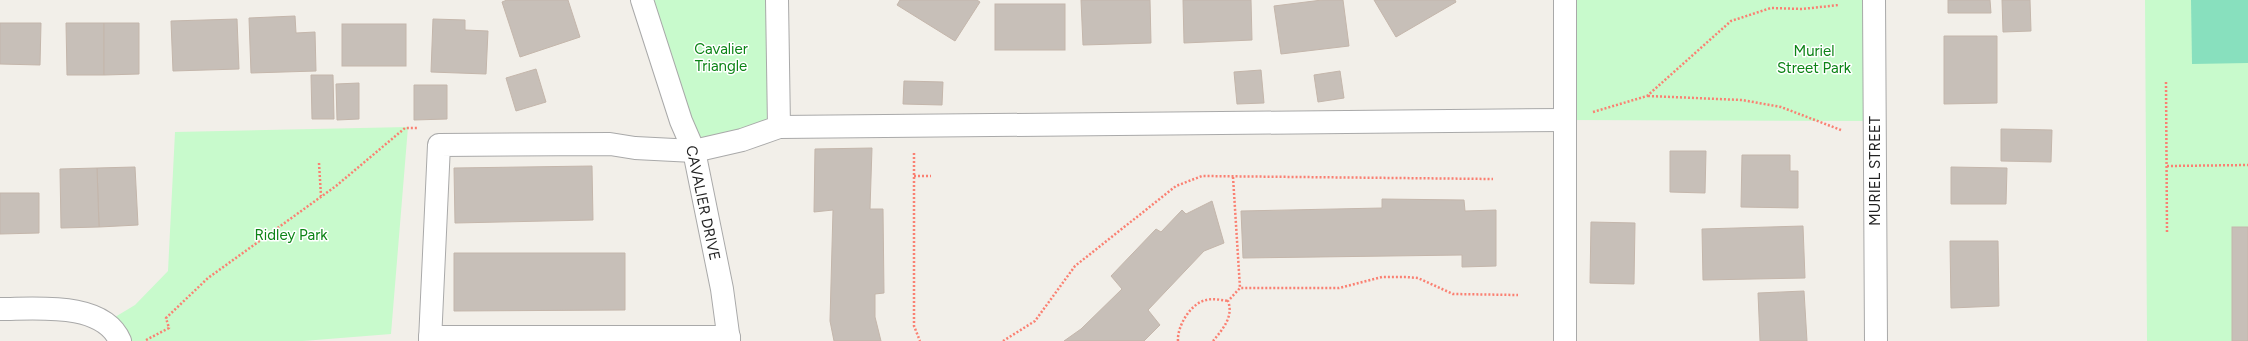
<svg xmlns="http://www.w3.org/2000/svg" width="2248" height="341" font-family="Figtree,sans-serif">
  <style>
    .park { fill: #c8facc }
    .pitch { fill: #88e0be }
    .building { fill: #c7bfb8; stroke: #c4b6ab }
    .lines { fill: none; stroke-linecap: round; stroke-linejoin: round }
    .minor-casing { stroke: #a9a9a9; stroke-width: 24 }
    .path { stroke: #fa8072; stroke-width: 2.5; stroke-dasharray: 2 2; stroke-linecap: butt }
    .minor { stroke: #fff; stroke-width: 22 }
    .labels { text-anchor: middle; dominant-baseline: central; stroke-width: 3; stroke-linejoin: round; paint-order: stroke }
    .park-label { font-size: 15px; fill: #0c8416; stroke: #fff }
    .street-label { font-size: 15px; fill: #222; stroke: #fff }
  </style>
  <rect width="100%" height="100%" fill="#f2efe9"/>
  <g class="park">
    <polygon points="642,0 777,0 779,127 694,151"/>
    <polygon points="1565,0 1874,0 1875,121 1565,120"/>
    <polygon points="2145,0 2248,0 2248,341 2147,341"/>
    <polygon points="408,127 391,334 303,341 120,341 105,323 135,305 168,271 175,132"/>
  </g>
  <polygon class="pitch" points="2191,0 2248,0 2248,63 2192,64"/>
  <g class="building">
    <polygon points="507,0 568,0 580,37 520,57 502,2"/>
    <polygon points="900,0 977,0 980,2 955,41 897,5"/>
    <polygon points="1081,0 1150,0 1151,43 1083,45"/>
    <polygon points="1183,0 1251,0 1252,40 1184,43"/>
    <polygon points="1322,0 1343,0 1349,46 1281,54 1274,6"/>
    <polygon points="1374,0 1455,0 1456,2 1396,37"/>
    <polygon points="1948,0 1990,0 1991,13 1948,13"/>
    <polygon points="2002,0 2030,0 2031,31 2003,32"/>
    <rect x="995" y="4" width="70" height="46"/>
    <polygon points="295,16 296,33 315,32 316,71 251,73 249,18"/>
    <polygon points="237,19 239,69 173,71 171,21"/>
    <polygon points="433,19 465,20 465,30 488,31 486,74 431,72"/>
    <polygon points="0,23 41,23 40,65 0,64"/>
    <polygon points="66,23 104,23 104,75 67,75"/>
    <polygon points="104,23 139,23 139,74 104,75"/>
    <rect x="342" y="24" width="64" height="42"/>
    <polygon points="1944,36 1997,36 1997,103 1944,104"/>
    <polygon points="536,69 546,102 516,111 506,78"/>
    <polygon points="1261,70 1264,103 1237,104 1234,72"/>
    <polygon points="1340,71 1344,98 1318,102 1314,75"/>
    <polygon points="311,75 333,75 334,119 312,119"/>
    <polygon points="904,81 943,82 942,105 903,104"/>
    <polygon points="359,83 359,119 337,120 336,84"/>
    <polygon points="414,85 447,85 447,119 414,120"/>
    <polygon points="2001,129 2052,130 2051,162 2001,161"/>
    <polygon points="872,148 870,209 883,209 884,293 875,294 875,317 881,341 834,341 830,321 833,210 814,212 815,149"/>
    <polygon points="1670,151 1706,151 1705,193 1670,192"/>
    <polygon points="1742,155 1790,155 1790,171 1798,171 1798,208 1741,207"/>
    <polygon points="592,166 593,220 455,223 454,168"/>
    <polygon points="135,167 138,225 99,227 97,168"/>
    <polygon points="1951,167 2007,168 2006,204 1951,204"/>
    <polygon points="97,168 99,227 61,228 60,169"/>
    <polygon points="0,193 39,193 39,233 0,234"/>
    <polygon points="1382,199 1464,200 1465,211 1496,210 1496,266 1462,267 1462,255 1243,258 1241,211 1382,208"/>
    <polygon points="1212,201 1224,243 1204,251 1148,310 1160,325 1144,341 1064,341 1081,329 1122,289 1111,276 1156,229 1161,232 1182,210 1186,214"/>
    <polygon points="1591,222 1635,223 1634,284 1590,283"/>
    <polygon points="1803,226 1805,278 1703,280 1702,229"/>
    <rect x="2232" y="227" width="16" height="114"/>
    <polygon points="1950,241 1998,241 1999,306 1951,308"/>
    <polygon points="454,253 625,253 625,310 454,311"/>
    <polygon points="1804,291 1807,341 1760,341 1758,293"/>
  </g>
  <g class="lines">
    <defs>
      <g id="minor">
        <polyline points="642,0 681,121 694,151 722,289 729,341"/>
        <polyline points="1874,0 1876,341"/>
        <polyline points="779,127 1565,120"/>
        <path d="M 0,309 C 35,309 103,301 120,341"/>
        <polyline points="430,337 729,337"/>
        <polyline points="430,341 439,145 610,144 635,148 694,151 742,140 779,127 777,0"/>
        <polyline points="1565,341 1565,0"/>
      </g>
    </defs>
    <use href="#minor" class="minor-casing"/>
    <g class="path">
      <polyline points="2166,82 2167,232"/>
      <polyline points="1648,96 1742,100 1781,107 1841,130"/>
      <polyline points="1593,112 1647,96 1731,21 1771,8 1802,9 1839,5"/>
      <polyline points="914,153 914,326 920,341"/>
      <polyline points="319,163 321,196"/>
      <polyline points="2167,166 2248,165"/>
      <polyline points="914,176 931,176"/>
      <polyline points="1233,177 1240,288"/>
      <polyline points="146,340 169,328 166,318 208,278 336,186 405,128 418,128"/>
      <polyline points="1003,341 1035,321 1075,266 1176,186 1202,176 1493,179"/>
      <path d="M 1178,341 C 1177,326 1191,303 1206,300 C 1213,298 1221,300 1228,301"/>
      <path d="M 1213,341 C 1222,330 1234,317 1228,301 L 1240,288 L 1339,288 L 1382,277 L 1406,277 L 1418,278 L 1453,294 L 1518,295"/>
    </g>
    <use href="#minor" class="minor"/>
  </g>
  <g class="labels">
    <g class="park-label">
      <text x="721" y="49">Cavalier<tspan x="721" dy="17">Triangle</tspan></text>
      <text x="1814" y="51">Muriel<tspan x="1814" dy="17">Street Park</tspan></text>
      <text x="291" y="235">Ridley Park</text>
    </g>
    <g class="street-label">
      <text transform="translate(1875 171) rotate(-90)">MURIEL STREET</text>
      <text transform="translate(703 203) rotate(78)">CAVALIER DRIVE</text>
    </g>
  </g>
</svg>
